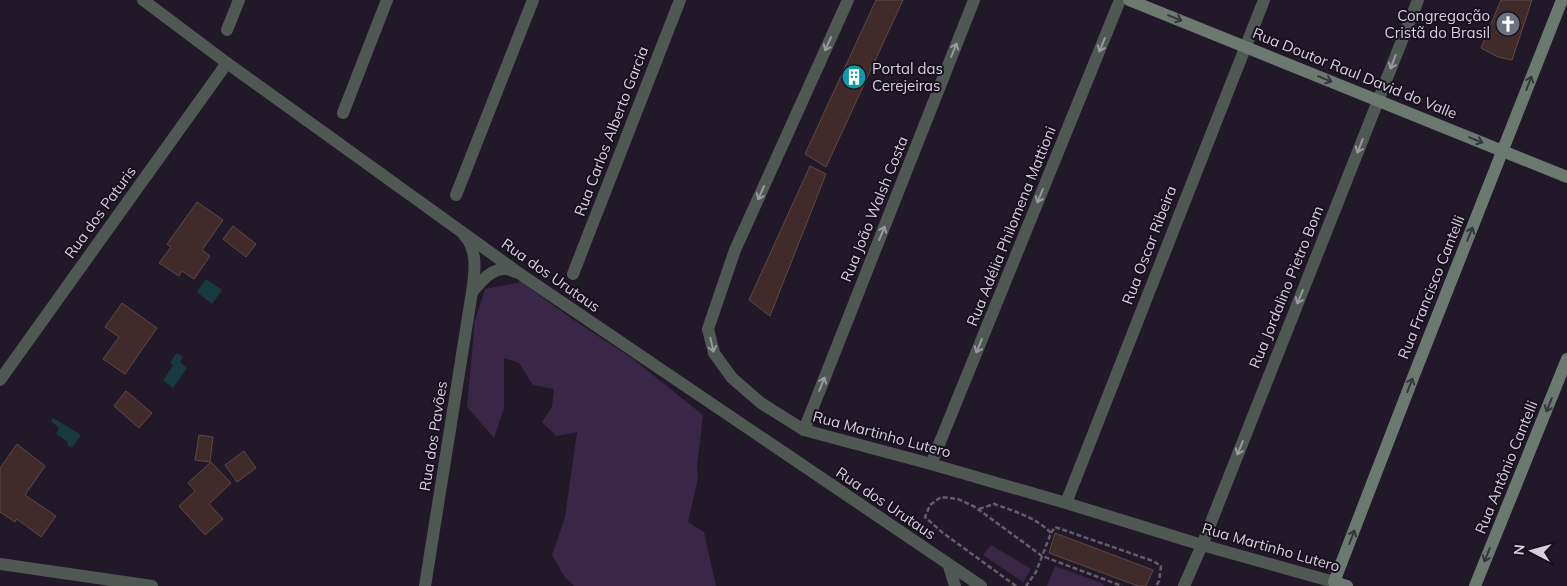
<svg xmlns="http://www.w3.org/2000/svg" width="1567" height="586" font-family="Mulish,sans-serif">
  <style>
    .green { fill: #3a2647 }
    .water { fill: #183940 }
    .building { fill: #402b2a; stroke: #5e4746 }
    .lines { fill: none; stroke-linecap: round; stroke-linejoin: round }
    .path { stroke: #655d6a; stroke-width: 2.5; stroke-dasharray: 5 2.5; stroke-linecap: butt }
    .street { stroke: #4f5853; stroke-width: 12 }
    .secondary { stroke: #6b7971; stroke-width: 12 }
    .oneway { stroke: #36353c }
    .oneway2 { stroke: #999a9d }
    .labels { text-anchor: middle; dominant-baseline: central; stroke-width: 4; stroke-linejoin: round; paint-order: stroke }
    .poi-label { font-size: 15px; fill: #d5d0da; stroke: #19101f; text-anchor: end }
    .street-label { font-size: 15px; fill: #d5d0da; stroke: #19101f }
  </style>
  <rect width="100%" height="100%" fill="#221928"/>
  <g class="green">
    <polygon points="521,282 571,318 633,359 703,415 697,466 698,478 688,522 704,532 716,586 574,586 564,576 552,555 565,517 577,432 556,436 542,422 552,407 554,389 533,385 519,363 504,358 504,408 494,438 467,407 475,320 485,289"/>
    <polygon points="991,545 1031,569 1023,582 983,555"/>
    <polygon points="1055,566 1104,584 1103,586 1047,586"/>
  </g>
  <g class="water">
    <polygon points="206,279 222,290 212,304 197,292"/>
    <polygon points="177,353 183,357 180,362 187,368 173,388 163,380 173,366 170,362"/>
    <polygon points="53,418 81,435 72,448 67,445 68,442 56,434 59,428 51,421"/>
  </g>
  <g class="building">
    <polygon points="876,0 903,0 826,167 805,154"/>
    <polygon points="1501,0 1532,0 1512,60 1498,57 1481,48"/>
    <polygon points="810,166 826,174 770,316 749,300"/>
    <polygon points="197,202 223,220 202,250 210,256 194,279 182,271 179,276 159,263 171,247 167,244"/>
    <polygon points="233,226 256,244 246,257 223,239"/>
    <polygon points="122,303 157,328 125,374 103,359 119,337 105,327"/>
    <polygon points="126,391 152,413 139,428 114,406"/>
    <polygon points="199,435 213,437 210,462 195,460"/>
    <polygon points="17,444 45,466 25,495 56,516 41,537 17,519 15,522 0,512 0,468"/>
    <polygon points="244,451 256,468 237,482 225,465"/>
    <polygon points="211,462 231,483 209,504 223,519 205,535 179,506 195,491 188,483"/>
    <polygon points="1055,533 1153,570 1146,586 1138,586 1049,553"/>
  </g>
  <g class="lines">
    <g class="path">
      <path d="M 979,509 L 994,504 C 1014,511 1037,518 1051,533 L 1036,572 L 1026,586"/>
      <polyline points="1051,533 1055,527 1153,561 1161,566 1159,581 1156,586"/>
      <polyline points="1016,586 943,533 925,517 930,505 941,497 958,499 975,507 1042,556 1122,586"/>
    </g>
    <g class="street">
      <polyline points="143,0 227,63 523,276 981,586"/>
      <polyline points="848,0 735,250 708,329 714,353 732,378 761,403 804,430 931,464 1066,503 1202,545 1334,582 1333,586"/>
      <polyline points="227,30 239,0"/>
      <polyline points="343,113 387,0"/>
      <polyline points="456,195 533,0"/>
      <path d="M 464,235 C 478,250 475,272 472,292"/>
      <polyline points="573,274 680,0"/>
      <polyline points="0,380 227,63"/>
      <polyline points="804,430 974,0"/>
      <polyline points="931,464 1120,0"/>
      <polyline points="1066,503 1264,0"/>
      <polyline points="0,564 152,586"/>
      <polyline points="949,566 955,586"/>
      <path d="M 425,586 L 472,292 C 483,279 497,262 515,272"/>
      <polyline points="1184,586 1202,545 1418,0"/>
    </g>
    <g class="secondary">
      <polyline points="1129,0 1567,177"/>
      <polyline points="1347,586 1334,582 1414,375 1562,0"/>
      <polyline points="1475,586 1567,359"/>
    </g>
  </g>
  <defs><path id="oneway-shaft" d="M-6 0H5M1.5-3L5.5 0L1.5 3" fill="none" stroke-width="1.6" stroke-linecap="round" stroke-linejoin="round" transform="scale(1.25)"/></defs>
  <g class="oneway">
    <use href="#oneway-shaft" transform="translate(1175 18) rotate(22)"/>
    <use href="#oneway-shaft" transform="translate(1325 79) rotate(22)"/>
    <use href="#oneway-shaft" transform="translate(1529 83) rotate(-69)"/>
    <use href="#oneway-shaft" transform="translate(1476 140) rotate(22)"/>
    <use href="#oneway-shaft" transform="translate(1470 234) rotate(-68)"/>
    <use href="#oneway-shaft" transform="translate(1410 385) rotate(-69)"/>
    <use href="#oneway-shaft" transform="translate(1549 405) rotate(112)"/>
    <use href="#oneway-shaft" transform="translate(1352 537) rotate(-69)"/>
    <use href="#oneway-shaft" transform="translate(1487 555) rotate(112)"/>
  </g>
  <g class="oneway2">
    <use href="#oneway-shaft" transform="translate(828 44) rotate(114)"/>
    <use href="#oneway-shaft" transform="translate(1102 45) rotate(112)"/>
    <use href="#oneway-shaft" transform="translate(954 50) rotate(-68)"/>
    <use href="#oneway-shaft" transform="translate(1393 62) rotate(111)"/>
    <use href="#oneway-shaft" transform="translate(1360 146) rotate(112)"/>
    <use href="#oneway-shaft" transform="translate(761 193) rotate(114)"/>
    <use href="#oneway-shaft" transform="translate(1040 196) rotate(112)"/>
    <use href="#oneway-shaft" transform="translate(882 233) rotate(-68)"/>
    <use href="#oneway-shaft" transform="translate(1300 297) rotate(112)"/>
    <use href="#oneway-shaft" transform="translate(712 345) rotate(77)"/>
    <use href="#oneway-shaft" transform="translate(979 346) rotate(112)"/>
    <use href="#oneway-shaft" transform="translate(822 384) rotate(-68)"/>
    <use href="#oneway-shaft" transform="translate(1240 448) rotate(112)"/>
  </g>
  <defs>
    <symbol id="church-disc" viewBox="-11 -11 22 22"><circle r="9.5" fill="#6b7280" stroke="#19101f"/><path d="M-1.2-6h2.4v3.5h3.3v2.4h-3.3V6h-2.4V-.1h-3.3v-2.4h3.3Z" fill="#fff"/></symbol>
    <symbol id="building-disc" viewBox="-11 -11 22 22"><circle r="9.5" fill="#0f9aa8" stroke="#19101f"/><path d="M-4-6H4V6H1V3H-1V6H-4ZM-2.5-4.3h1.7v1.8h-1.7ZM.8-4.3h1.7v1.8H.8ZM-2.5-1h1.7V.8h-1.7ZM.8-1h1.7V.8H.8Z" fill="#fff"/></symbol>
  </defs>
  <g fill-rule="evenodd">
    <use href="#church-disc" x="1494" y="10" width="28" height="28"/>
    <use href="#building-disc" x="840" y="63" width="28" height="28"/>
  </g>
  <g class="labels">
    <g class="poi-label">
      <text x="1490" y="15">Congregação<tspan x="1490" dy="17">Cristã do Brasil</tspan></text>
      <text x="872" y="68" text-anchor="start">Portal das<tspan x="872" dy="17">Cerejeiras</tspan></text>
    </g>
    <g class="street-label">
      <text transform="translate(1355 73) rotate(22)">Rua Doutor Raul David do Valle</text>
      <text transform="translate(611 131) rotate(-69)">Rua Carlos Alberto Garcia</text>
      <text transform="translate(874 209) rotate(-68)">Rua João Walsh Costa</text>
      <text transform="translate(100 212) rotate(-54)">Rua dos Paturis</text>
      <text transform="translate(1011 226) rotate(-68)">Rua Adélia Philomena Mattioni</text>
      <text transform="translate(1149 245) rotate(-69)">Rua Oscar Ribeira</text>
      <text transform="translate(551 275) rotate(35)">Rua dos Urutaus</text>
      <text transform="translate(1286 287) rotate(-68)">Rua Jordalino Pietro Bom</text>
      <text transform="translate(1431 287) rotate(-68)">Rua Francisco Cantelli</text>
      <text transform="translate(882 434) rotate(15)">Rua Martinho Lutero</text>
      <text transform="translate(433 436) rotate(-81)">Rua dos Pavões</text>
      <text transform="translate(1506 467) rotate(-68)">Rua Antônio Cantelli</text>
      <text transform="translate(886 503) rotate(34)">Rua dos Urutaus</text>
      <text transform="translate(1271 547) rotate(16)">Rua Martinho Lutero</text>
    </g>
  </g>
  <g transform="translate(1532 551) rotate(276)" stroke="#19101f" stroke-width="4" paint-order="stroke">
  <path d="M0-4L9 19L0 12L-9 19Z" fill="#d5d0da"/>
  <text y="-8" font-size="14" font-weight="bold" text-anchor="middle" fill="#d5d0da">N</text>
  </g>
</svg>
